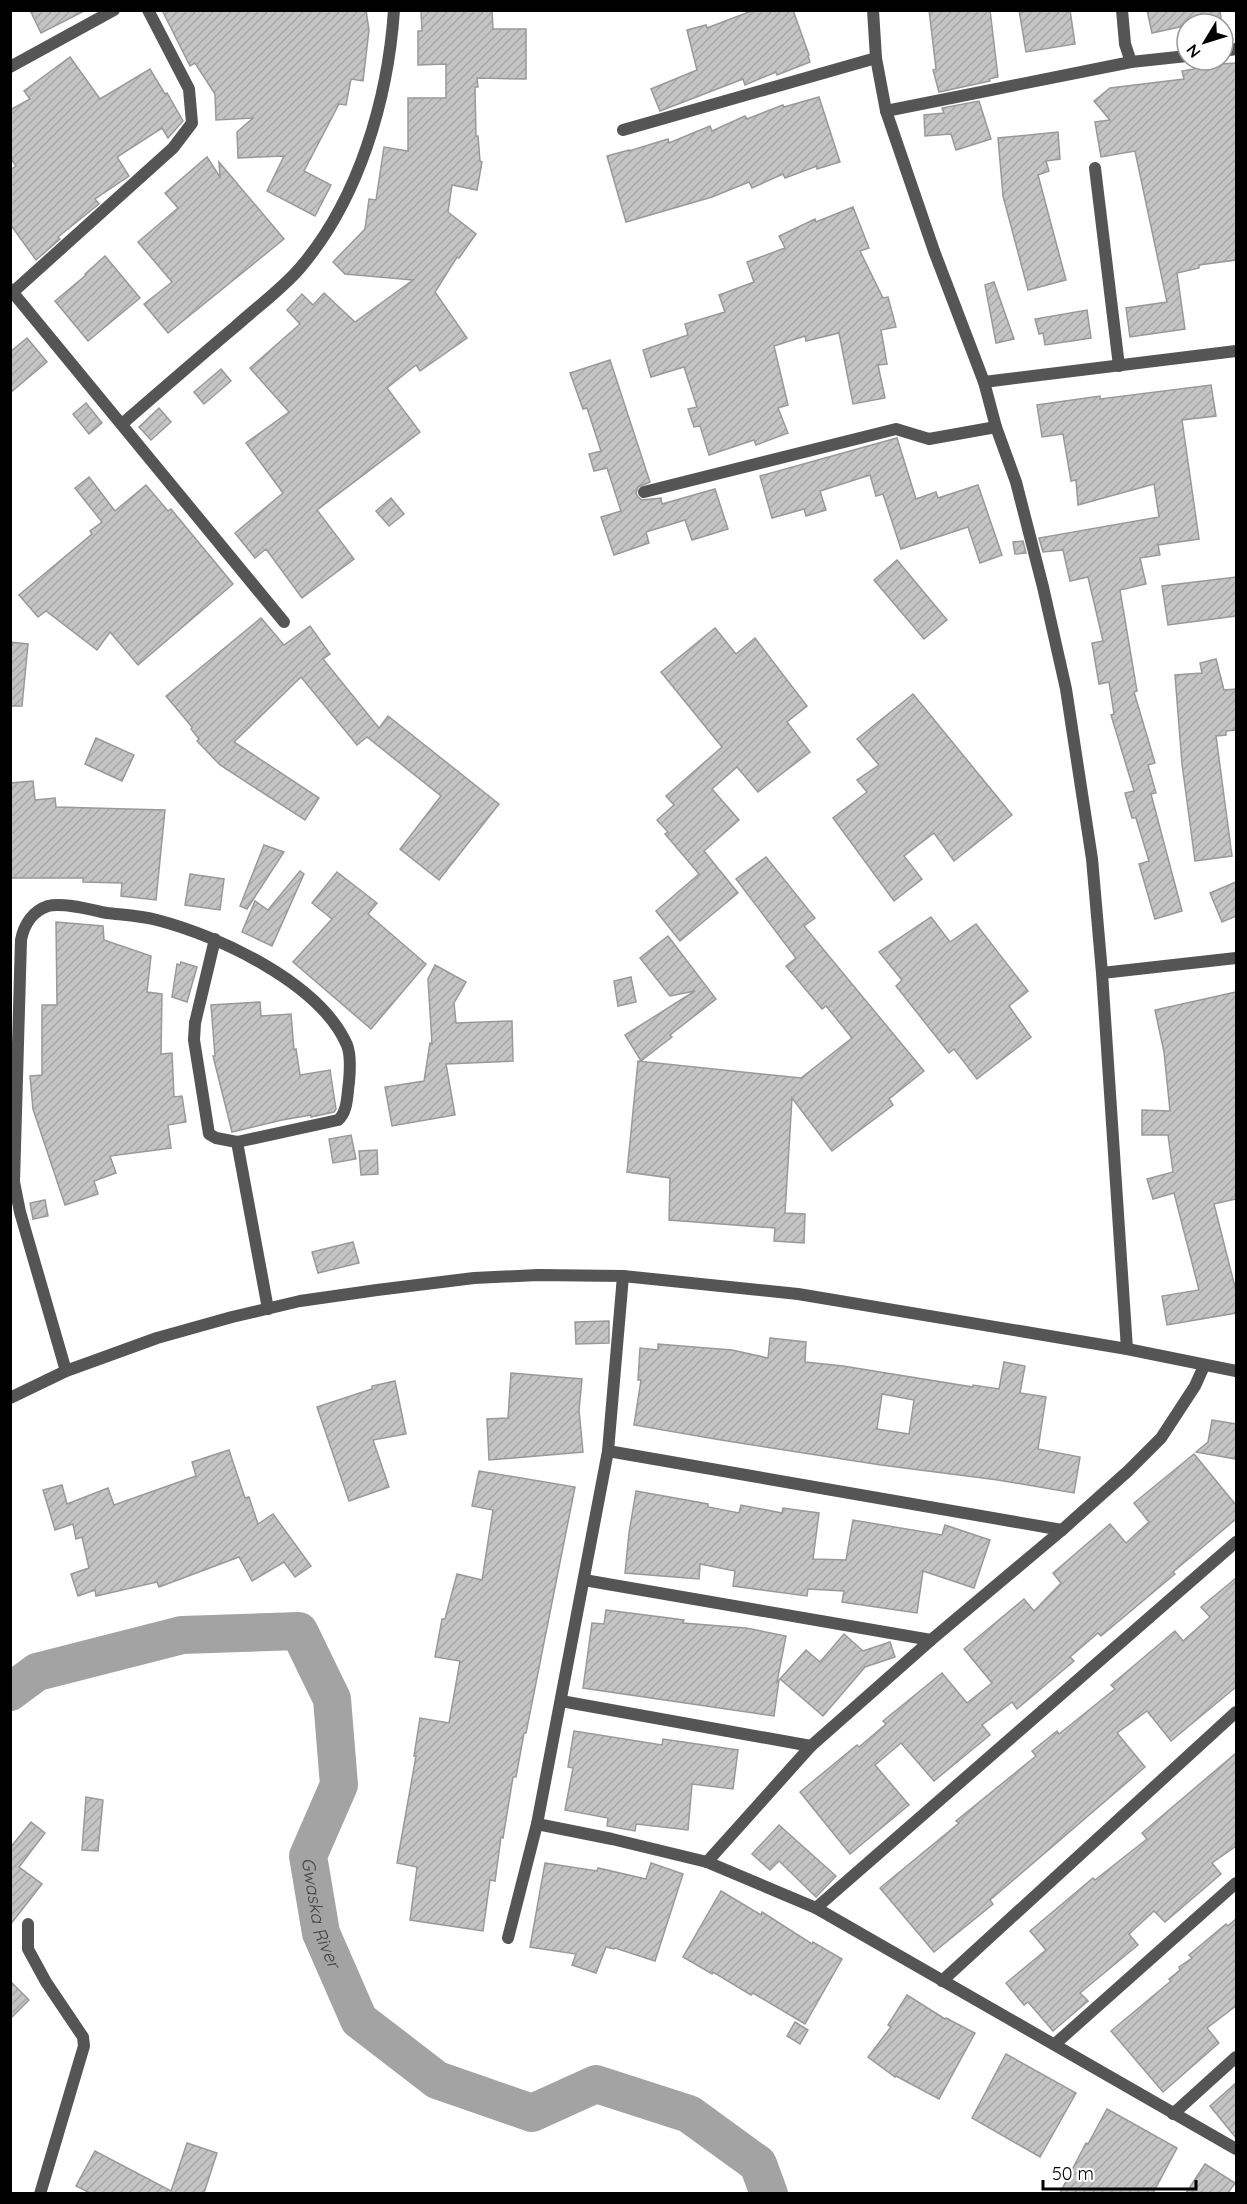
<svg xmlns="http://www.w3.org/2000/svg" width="1247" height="2204" font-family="Quicksand,sans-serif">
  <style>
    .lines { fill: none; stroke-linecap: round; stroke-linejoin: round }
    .river { stroke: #a3a3a3; stroke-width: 38 }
    .building { fill: url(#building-hatch); stroke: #999; stroke-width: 1.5; fill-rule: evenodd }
    .minor { stroke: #555; stroke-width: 12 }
    .tertiary { stroke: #555; stroke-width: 12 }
    .labels { text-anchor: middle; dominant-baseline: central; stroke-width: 4.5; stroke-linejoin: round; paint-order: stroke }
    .water-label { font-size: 18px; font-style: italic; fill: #444; stroke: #fff }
  </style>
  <defs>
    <pattern id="building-hatch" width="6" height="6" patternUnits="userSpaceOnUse" patternTransform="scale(1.5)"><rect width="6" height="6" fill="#c4c4c4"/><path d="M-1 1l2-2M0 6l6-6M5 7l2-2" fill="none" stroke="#a7a7a7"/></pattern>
  </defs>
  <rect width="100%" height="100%" fill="#fff"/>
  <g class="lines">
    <path class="river" id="s1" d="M 10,1692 L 37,1672 L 182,1635 L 299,1631 L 332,1699 L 339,1785 L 308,1856 L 321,1933 L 359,2020 L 437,2080 L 532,2113 L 596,2084 L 689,2114 L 758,2164 L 769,2194"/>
  </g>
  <g class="building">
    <polygon points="30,10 86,10 41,33"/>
    <polygon points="162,10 366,10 369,30 363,81 351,79 346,105 339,104 304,171 331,185 315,216 267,191 284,156 238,158 237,132 253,118 216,120 215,94 195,63 190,66"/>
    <polygon points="421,10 492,10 493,29 526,29 526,79 477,78 478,87 475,87 476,136 478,136 480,161 482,162 477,190 452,185 448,212 476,234 459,258 457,257 435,292 467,338 420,371 416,365 387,388 420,432 317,510 354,559 302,598 266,549 255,558 235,533 283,493 246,443 289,412 250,368 300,324 287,310 302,294 313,305 324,293 355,322 413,280 345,274 333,262 365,229 369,199 376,200 384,147 408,151 408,98 446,98 446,64 418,65 418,31 422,31"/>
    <polygon points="754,10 793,10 809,55 808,56 810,62 777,75 776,72 745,85 743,79 660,111 651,89 697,70 687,30 706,25 707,28"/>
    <polygon points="929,10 990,10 998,77 989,79 990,81 939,92 933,70 936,69"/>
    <polygon points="1019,10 1070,10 1075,44 1026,52"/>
    <polygon points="1147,10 1220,10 1221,18 1152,33"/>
    <polygon points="70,57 100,99 150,69 165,94 167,93 183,121 168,138 162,128 117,157 129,176 95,199 99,204 58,237 60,239 36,260 10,224 10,170 16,166 10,157 10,110 30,99 24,91"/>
    <polygon points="1236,63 1236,260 1199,265 1199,268 1177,273 1185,329 1130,337 1126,308 1167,302 1135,151 1101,157 1095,122 1110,120 1094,101 1110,88 1184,79 1182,71 1221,64"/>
    <polygon points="819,97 840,162 817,169 817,166 785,178 783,174 752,188 749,182 712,197 626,222 607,156 629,150 629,151 668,139 669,143 710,126 712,131 745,116 747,119 783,105 784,107"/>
    <polygon points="979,101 991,139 956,150 951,134 925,136 924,115 944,113 942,108"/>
    <polygon points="1058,132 1060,159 1046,161 1049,171 1038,175 1066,280 1028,290 1003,196 998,138"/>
    <polygon points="207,157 220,177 219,162 284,239 168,333 144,304 172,282 138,242 178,208 165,193"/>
    <polygon points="853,207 869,248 860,251 883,298 888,297 896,327 881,330 887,364 878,365 885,398 853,404 839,333 806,341 805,336 774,346 788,405 778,408 788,433 756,445 754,440 709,455 700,426 694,427 688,409 697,407 684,367 651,377 643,350 688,335 685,324 725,312 719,295 754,282 747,262 785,248 779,236 815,219 816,222"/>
    <polygon points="105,256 140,298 88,341 55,301 86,275 85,274"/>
    <polygon points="994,282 1014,339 996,343 985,285"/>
    <polygon points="1087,310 1091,338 1045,345 1043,333 1039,334 1035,319"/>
    <polygon points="27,338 47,362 10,393 10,352"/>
    <polygon points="610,360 650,482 638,487 636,493 638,497 642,500 661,498 662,504 715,489 728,529 692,540 685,520 646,532 649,543 614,555 601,517 621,511 607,468 594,471 589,454 601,451 587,408 583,409 570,373"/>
    <polygon points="221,369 231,381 204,404 194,392"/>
    <polygon points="1211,385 1216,416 1182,420 1199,539 1158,545 1160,555 1140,558 1146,584 1120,590 1137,691 1134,692 1155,763 1148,765 1156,793 1151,794 1182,911 1155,919 1139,864 1149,861 1136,818 1132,818 1125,793 1134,791 1111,715 1114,714 1109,682 1099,684 1092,643 1103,641 1088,577 1070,581 1063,550 1043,552 1039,538 1159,517 1154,484 1078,505 1076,480 1071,481 1063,434 1042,437 1037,405 1100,396 1100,399"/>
    <polygon points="86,403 102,423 89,434 73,414"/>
    <polygon points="159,408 171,422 151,440 139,427"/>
    <polygon points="897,438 916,499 936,492 938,498 978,485 1002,555 980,563 968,527 901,549 883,494 876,496 870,475 820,491 826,510 806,516 804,509 772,518 760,476"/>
    <polygon points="89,477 115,511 146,485 168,511 171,509 233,584 138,665 110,632 97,650 46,611 38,617 19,595 92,534 90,531 102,522 75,488"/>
    <polygon points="391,498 404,514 389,526 376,511"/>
    <polygon points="1023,541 1026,553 1015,554 1013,542"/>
    <polygon points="897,560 947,620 924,639 874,580"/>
    <polygon points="1236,577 1236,616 1168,625 1162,586"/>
    <polygon points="261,618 284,645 310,626 330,654 323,659 379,728 388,716 499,804 439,880 400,849 441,796 367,737 357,745 301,677 234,742 319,798 305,820 220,765 197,741 199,739 191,729 192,727 166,696"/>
    <polygon points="715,628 736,654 755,638 807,706 787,722 810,752 758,792 737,767 712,789 739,820 704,851 738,893 680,941 656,911 699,874 665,834 668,832 657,820 674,805 666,796 722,747 661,672"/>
    <polygon points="10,642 28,644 22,706 10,706"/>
    <polygon points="1216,659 1224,690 1236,689 1236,730 1226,731 1226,735 1216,736 1232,856 1195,861 1182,764 1175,675 1202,673 1200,663"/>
    <polygon points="913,694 1012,815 954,861 934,833 904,856 922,879 894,901 833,818 867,792 857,780 879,765 857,739"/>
    <polygon points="96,738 134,755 122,781 85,764"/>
    <polygon points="33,781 35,800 55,798 56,807 165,810 156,900 121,896 122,883 83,882 83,878 10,878 10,783"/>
    <polygon points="264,845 284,852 247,909 240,906"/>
    <polygon points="766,857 815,918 804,926 924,1071 889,1099 893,1105 832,1151 792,1098 785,1213 805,1214 804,1243 774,1241 775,1228 669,1220 670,1178 627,1172 638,1061 801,1078 852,1038 826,1006 822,1009 786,966 796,958 736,879"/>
    <polygon points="300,871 304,874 272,946 242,932 255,901 268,910"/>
    <polygon points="337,872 377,903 368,914 426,964 371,1029 293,962 332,919 312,903"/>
    <polygon points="190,874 224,879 220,910 185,905"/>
    <polygon points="1236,882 1236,916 1222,922 1210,893"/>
    <polygon points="931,917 950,942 976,924 1028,991 1009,1006 1031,1037 977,1079 954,1049 949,1053 896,986 902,980 879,952"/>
    <polygon points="56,922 103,926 104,940 151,956 147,992 162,994 161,1054 172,1053 174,1097 182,1096 186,1122 168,1125 171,1148 110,1156 116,1173 94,1181 98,1194 65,1205 33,1109 30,1076 42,1075 42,1005 57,1005"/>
    <polygon points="668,936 716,999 670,1035 672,1037 641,1061 625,1035 695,991 670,996 640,958"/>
    <polygon points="181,962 197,967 187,1002 172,997 177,964 180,965"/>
    <polygon points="435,965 466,982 454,1003 456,1023 512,1021 513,1061 446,1064 455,1115 392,1126 385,1087 424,1081 430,1043 432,1044 428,979"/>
    <polygon points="631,977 636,1002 618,1006 614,981"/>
    <polygon points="1236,992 1236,1199 1214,1204 1236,1291 1236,1313 1167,1325 1162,1296 1199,1290 1174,1193 1153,1199 1147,1179 1173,1172 1168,1135 1142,1135 1142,1110 1170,1111 1164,1052 1155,1010"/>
    <polygon points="260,1002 261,1016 291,1014 294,1050 296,1049 300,1075 330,1070 336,1109 334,1112 311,1117 311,1115 282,1120 232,1132 213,1056 215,1056 211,1005"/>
    <polygon points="351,1135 356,1159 333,1163 329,1139"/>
    <polygon points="377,1150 378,1174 361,1175 359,1151"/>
    <polygon points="45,1200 48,1216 33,1219 30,1203"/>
    <polygon points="353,1242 359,1263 318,1273 312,1252"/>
    <polygon points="609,1321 609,1343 576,1344 575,1322"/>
    <path d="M 770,1338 L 806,1342 L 805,1362 L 843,1366 L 973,1387 L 973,1385 L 999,1389 L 1004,1362 L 1025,1366 L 1020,1393 L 1046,1397 L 1038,1449 L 1080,1457 L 1074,1493 L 998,1480 L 881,1465 L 721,1440 L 634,1425 L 641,1380 L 638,1380 L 640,1348 L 658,1350 L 658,1344 L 732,1350 L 768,1358 ZM 882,1394 L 914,1400 L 909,1434 L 877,1429 Z"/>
    <polygon points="511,1373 582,1379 579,1410 583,1452 489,1460 487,1419 508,1418"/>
    <polygon points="395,1381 406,1434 373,1440 389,1487 349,1501 317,1407 372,1389 372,1386"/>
    <polygon points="1212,1420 1236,1424 1236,1459 1196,1452 1208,1442"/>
    <polygon points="229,1450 245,1498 249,1497 258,1524 273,1514 311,1566 295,1577 284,1562 252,1581 239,1557 159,1587 157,1582 96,1596 95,1590 78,1596 71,1574 89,1568 82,1537 76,1539 73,1524 55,1530 43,1490 62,1485 67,1504 108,1488 114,1505 196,1476 192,1462"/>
    <polygon points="1194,1454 1236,1505 1236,1519 1173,1572 1175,1574 1101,1636 1098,1633 1070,1657 1074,1661 1017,1709 1012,1702 982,1725 990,1735 934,1781 901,1743 875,1765 909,1805 850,1854 800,1792 857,1745 859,1747 886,1724 883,1721 942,1673 967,1703 992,1683 964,1649 1024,1599 1034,1611 1061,1583 1053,1573 1110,1524 1126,1543 1149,1522 1134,1503"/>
    <polygon points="479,1471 575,1487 526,1733 524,1733 516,1777 513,1777 503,1838 501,1837 495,1881 490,1880 483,1931 410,1920 417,1867 397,1863 416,1756 414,1756 420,1718 449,1723 460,1661 435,1657 442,1619 445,1619 457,1574 482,1580 493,1510 472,1506"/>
    <polygon points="636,1491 708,1504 708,1507 739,1513 741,1505 782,1513 783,1508 819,1513 813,1559 846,1560 853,1520 942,1535 945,1525 990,1540 974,1588 923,1571 917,1613 842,1602 844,1591 808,1589 807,1596 733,1586 735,1571 700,1564 699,1579 625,1573 629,1533"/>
    <polygon points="1236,1578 1236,1687 1171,1741 1147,1711 1117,1733 1145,1767 990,1900 993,1904 934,1952 880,1888 959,1823 956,1821 1036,1756 1032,1751 1057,1731 1059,1734 1115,1689 1111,1685 1175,1631 1183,1641 1210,1617 1201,1607"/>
    <polygon points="606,1610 684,1620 683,1623 746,1628 786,1636 777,1682 779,1680 774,1716 583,1688 592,1623 604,1624"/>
    <polygon points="844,1634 863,1651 890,1642 895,1657 865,1667 823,1716 780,1679 806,1650 820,1662"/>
    <polygon points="574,1731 662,1745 663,1739 738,1750 733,1789 692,1784 688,1830 636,1824 635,1831 607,1826 608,1818 565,1810 573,1768 568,1767"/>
    <polygon points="1236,1753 1236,1846 1212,1863 1221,1874 1165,1922 1154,1911 1129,1934 1138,1945 1080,1993 1088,2001 1053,2031 1028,2002 1024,2005 1006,1983 1046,1950 1030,1931 1093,1878 1095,1880 1147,1839 1142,1833"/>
    <polygon points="86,1797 103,1800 98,1851 82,1850"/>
    <polygon points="31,1822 45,1833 19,1867 42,1884 10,1925 10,1848"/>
    <polygon points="779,1825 836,1876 816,1897 779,1861 770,1870 752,1854"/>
    <polygon points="545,1863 597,1871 598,1868 646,1879 651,1863 683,1874 655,1961 615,1948 614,1949 606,1947 596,1973 572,1965 576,1954 530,1947"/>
    <polygon points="721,1891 761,1915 762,1912 812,1944 813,1942 842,1959 805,2024 753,1993 751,1995 713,1972 712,1974 683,1957"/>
    <polygon points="1236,1919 1236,2006 1207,2028 1219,2043 1163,2092 1111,2031 1171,1981 1169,1979 1180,1970 1179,1967 1192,1958 1189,1955 1226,1924 1228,1926"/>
    <polygon points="10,1981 29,2000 10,2019"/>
    <polygon points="907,1995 945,2019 946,2018 975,2033 939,2099 896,2076 895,2077 868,2057 891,2027 888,2025"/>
    <polygon points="795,2022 808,2030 800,2044 787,2036"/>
    <polygon points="1006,2054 1076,2093 1040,2157 972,2118"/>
    <polygon points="1236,2083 1236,2138 1210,2106"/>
    <polygon points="1107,2109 1177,2148 1153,2193 1060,2193 1086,2143 1088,2144"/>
    <polygon points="187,2143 217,2153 204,2193 90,2193 76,2186 95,2151 171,2191"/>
    <polygon points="1205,2164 1235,2183 1228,2193 1186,2193"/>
  </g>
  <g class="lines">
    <g class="minor">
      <polyline points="873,10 876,58 886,111 934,251 984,382 996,427 1016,482 1043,587 1066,689 1092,859 1102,973 1127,1349"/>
      <polyline points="1122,10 1125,44 1131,62"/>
      <polyline points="1223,51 1236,49"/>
      <polyline points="10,67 114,10"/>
      <polyline points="886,111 1131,62 1187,56"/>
      <polyline points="623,130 876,58"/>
      <polyline points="1095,168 1119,366"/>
      <polyline points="10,289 284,622"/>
      <polyline points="13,292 173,148 192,123 189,89 148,10"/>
      <polyline points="984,382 1236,351"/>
      <path d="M 122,424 C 160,391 198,358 236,326 C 257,307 282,289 300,268 C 359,199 388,99 394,10"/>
      <polyline points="644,492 896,429 929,439 996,427"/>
      <polyline points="1102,973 1236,958"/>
      <polyline points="237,1142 268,1309"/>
      <path d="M 66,1371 L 20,1212 L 14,1182 L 21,940 C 24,924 33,911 48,906 C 63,902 92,910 107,913 C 124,915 141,916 157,920 C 219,936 320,983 347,1045 C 351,1055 350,1071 349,1082 C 347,1094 348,1112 338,1120 L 237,1142 L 216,1138 L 209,1134 L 194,1040 L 195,1023 L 215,939"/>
      <polyline points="608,1451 1062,1530"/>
      <polyline points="584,1580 931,1640"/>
      <polyline points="561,1701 811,1746"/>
      <polyline points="537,1824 612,1839 707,1862 816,1908 1236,2149"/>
      <polyline points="707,1862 811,1746 931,1640 1062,1530 1128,1471 1161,1438 1195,1386 1204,1366"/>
      <polyline points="816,1908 1236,1542"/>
      <polyline points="28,1924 28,1949 46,1982 83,2037 84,2046 40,2194"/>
      <polyline points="508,1938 537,1824 608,1451 623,1276"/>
      <polyline points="942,1981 1236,1712"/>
      <polyline points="1055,2044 1236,1883"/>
      <polyline points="1173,2114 1236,2057"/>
    </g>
    <polyline class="tertiary" points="10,1398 66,1371 157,1338 232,1317 300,1301 377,1290 474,1278 538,1275 623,1276 798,1294 1127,1349 1236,1371"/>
  </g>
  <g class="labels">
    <g class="water-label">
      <text stroke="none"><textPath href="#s1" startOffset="598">Gwaska River</textPath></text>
    </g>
  </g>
  <rect width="1247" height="2204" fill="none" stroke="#000000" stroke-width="24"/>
  <g transform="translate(1205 42) rotate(232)"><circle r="28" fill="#ffffff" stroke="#999999" stroke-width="1.5"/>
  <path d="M0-4.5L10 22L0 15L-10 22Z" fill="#000000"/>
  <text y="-9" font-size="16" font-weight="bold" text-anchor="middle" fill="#000000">N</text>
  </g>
  <path d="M1043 2180v9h153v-9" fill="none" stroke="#000000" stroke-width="3"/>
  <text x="1052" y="2180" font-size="18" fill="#000000" stroke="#ffffff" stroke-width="4.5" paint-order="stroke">50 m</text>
</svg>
